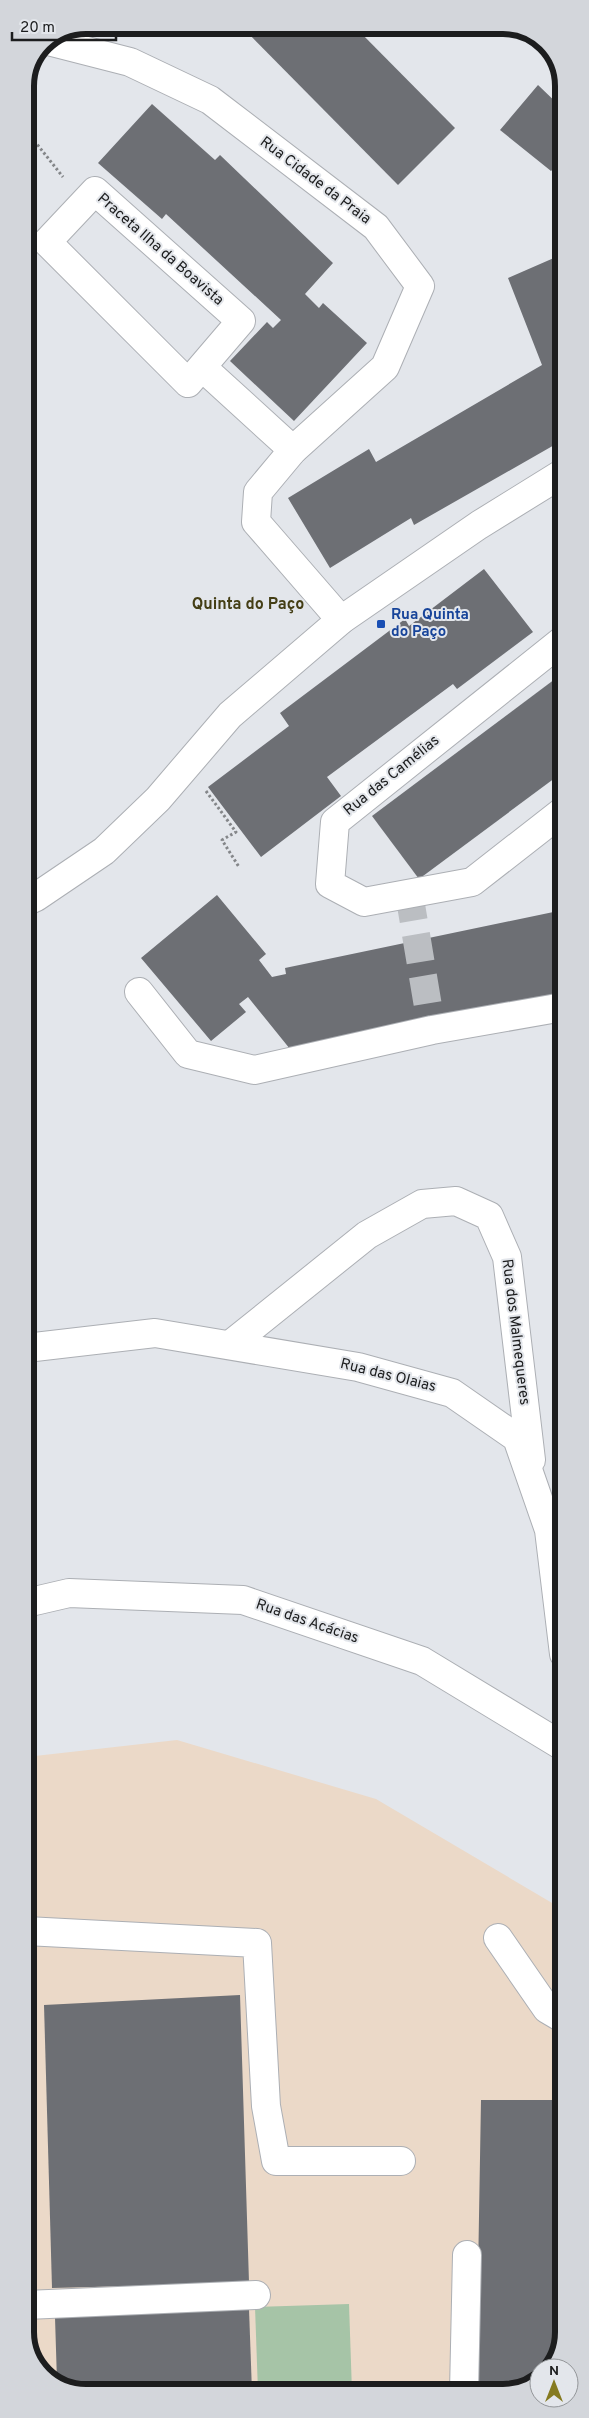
<svg xmlns="http://www.w3.org/2000/svg" width="589" height="2418" font-family="Overpass,sans-serif">
  <style>
    .commercial { fill: #ebd9c8 }
    .garden { fill: #a6c4a7 }
    .building { fill: #6d6f74 }
    .lines { fill: none; stroke-linecap: round; stroke-linejoin: round }
    .minor-tunnel { stroke: #bbbec2; stroke-width: 28; stroke-dasharray: 28 14; stroke-linecap: butt }
    .minor-casing { stroke: #acafb4; stroke-width: 30 }
    .path { stroke: #848689; stroke-width: 3; stroke-dasharray: 2.5 2.5; stroke-linecap: butt }
    .minor { stroke: #fff; stroke-width: 28 }
    .transit-dot { fill: #1a4fb4; stroke: #e3e6eb; stroke-width: 2 }
    .labels { text-anchor: middle; dominant-baseline: central; stroke-width: 4; stroke-linejoin: round; paint-order: stroke }
    .street-label { font-size: 15px; fill: #1c1d1e; stroke: #e3e6eb }
    .transit-label { font-size: 15px; font-weight: bold; fill: #164399; stroke: #e3e6eb; text-anchor: start }
    .neighbourhood-label { font-size: 16px; font-weight: bold; fill: #443e15; stroke: #e3e6eb }
    .rim { fill: none; stroke: #1c1d1e; stroke-width: 6 }
  </style>
  <rect width="100%" height="100%" fill="#e3e6eb"/>
  <polygon class="commercial" points="177,1740 376,1799 564,1910 564,2332 551,2368 539,2368 515,2392 78,2393 43,2375 26,2344 26,1757"/>
  <polygon class="garden" points="349,2304 352,2392 258,2392 255,2307"/>
  <g class="building">
    <polygon points="240,25 353,25 455,128 398,185"/>
    <polygon points="538,85 563,109 563,170 557,165 551,171 500,130"/>
    <polygon points="152,104 215,160 220,155 333,263 305,294 319,308 323,303 367,343 294,421 230,361 267,322 273,328 281,320 166,214 162,219 98,163"/>
    <polygon points="563,254 563,393 559,395 563,402 563,440 414,525 411,518 330,568 288,498 369,449 376,462 542,365 508,278"/>
    <polygon points="484,569 533,632 457,689 453,684 327,777 341,796 261,857 208,787 289,726 280,713 405,619 409,626"/>
    <polygon points="563,673 563,772 419,879 372,816"/>
    <polygon points="217,895 266,954 259,960 272,977 286,974 285,968 563,910 563,992 290,1049 248,997 239,1004 246,1012 211,1041 141,958"/>
    <polygon points="240,1995 249,2283 52,2288 44,2005"/>
    <polygon points="481,2100 564,2100 564,2332 551,2368 539,2368 539,2378 515,2392 476,2392"/>
    <polygon points="26,2131 28,2131 30,2181 26,2182"/>
    <polygon points="249,2309 252,2392 78,2393 57,2382 55,2318"/>
  </g>
  <g class="lines">
    <polyline class="minor-tunnel" points="409,893 432,1030"/>
    <defs>
      <g id="minor">
        <polyline points="48,41 130,62 210,100 376,227 420,286 385,367 293,450 258,492 256,522 341,620"/>
        <polygon points="95,191 241,321 188,383 47,242"/>
        <polyline points="203,368 293,450"/>
        <polyline points="563,640 335,822 330,884 364,902 472,882 563,811"/>
        <polyline points="25,902 36,897 104,851 158,799 230,715 341,620 479,525 563,473"/>
        <polyline points="139,992 188,1054 254,1070 432,1030 563,1007"/>
        <polyline points="230,1345 367,1235 422,1204 456,1201 489,1216 507,1257 531,1460"/>
        <polyline points="26,1348 155,1333 358,1367 452,1393 517,1438 549,1530 564,1654"/>
        <polyline points="26,1603 69,1593 243,1600 422,1661 564,1747"/>
        <polyline points="26,1931 257,1943 266,2106 276,2161 401,2161"/>
        <polyline points="498,1938 547,2009 564,2019"/>
        <polyline points="26,2305 256,2295"/>
        <polyline points="464,2392 467,2255"/>
      </g>
    </defs>
    <use href="#minor" class="minor-casing"/>
    <g class="path">
      <polyline points="25,129 63,177"/>
      <polyline points="206,791 236,832 222,840 239,867"/>
    </g>
    <use href="#minor" class="minor"/>
  </g>
  <rect class="transit-dot" x="376" y="619" width="10" height="10" rx="2.5"/>
  <g class="labels">
    <g class="street-label">
      <text transform="translate(315 181) rotate(37)">Rua Cidade da Praia</text>
      <text transform="translate(160 250) rotate(41)">Praceta Ilha da Boavista</text>
      <text transform="translate(392 776) rotate(-39)">Rua das Camélias</text>
      <text transform="translate(515 1332) rotate(83)">Rua dos Malmequeres</text>
      <text transform="translate(388 1376) rotate(14)">Rua das Olaias</text>
      <text transform="translate(307 1622) rotate(19)">Rua das Acácias</text>
    </g>
    <g class="transit-label">
      <text x="391" y="615">Rua Quinta<tspan x="391" dy="17">do Paço</tspan></text>
    </g>
    <g class="neighbourhood-label">
      <text x="248" y="605">Quinta do Paço</text>
    </g>
  </g>
  <path d="M0 0H589V2418H0ZM86 34H503A52 52 0 0 1 555 86V2332A52 52 0 0 1 503 2384H86A52 52 0 0 1 34 2332V86A52 52 0 0 1 86 34Z" fill="#d3d6db" fill-rule="evenodd"/>
  <path class="rim" d="M86 34H503A52 52 0 0 1 555 86V2332A52 52 0 0 1 503 2384H86A52 52 0 0 1 34 2332V86A52 52 0 0 1 86 34Z"/>
  <g transform="translate(554 2383)"><circle r="24" fill="#e3e6eb" stroke="#939699"/>
  <path d="M0-4L9 19L0 12L-9 19Z" fill="#857a20"/>
  <text y="-8" font-size="14" font-weight="bold" text-anchor="middle" fill="#1c1d1e">N</text>
  </g>
  <path d="M12 32v8h104v-8" fill="none" stroke="#1c1d1e" stroke-width="2.5"/>
  <text x="20" y="32" font-size="15" fill="#1c1d1e" stroke="#e3e6eb" stroke-width="4" paint-order="stroke">20 m</text>
</svg>
